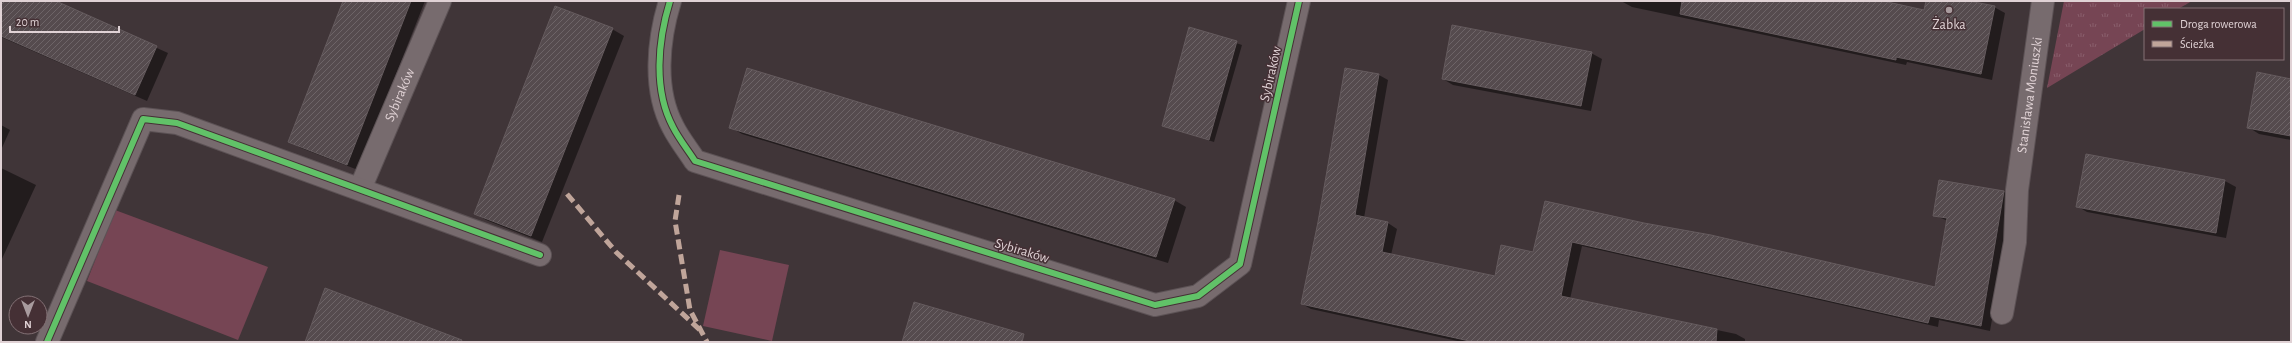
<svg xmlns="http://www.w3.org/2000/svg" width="2292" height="343" font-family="'Alegreya Sans',sans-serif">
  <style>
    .grass { fill: url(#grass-tufts) }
    .park { fill: #764554 }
    .shadow { fill: #0007 }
    .building { fill: url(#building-hatch); stroke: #655b5e }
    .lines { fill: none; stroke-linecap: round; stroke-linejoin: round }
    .minor-casing { stroke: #5c5255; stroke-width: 24 }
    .minor { stroke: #776b6e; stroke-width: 22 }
    .quiet { stroke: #c0a59a; stroke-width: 5; stroke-dasharray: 10 5; stroke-linecap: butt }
    .cycleway-casing { stroke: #453035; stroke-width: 8 }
    .cycleway { stroke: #61c268; stroke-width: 6 }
    .poi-dot { fill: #a89b9e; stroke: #453035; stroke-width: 1.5 }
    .labels { text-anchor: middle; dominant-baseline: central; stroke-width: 3; stroke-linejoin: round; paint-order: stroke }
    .poi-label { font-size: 14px; fill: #e0d2d5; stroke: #453035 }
    .street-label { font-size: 14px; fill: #e0d2d5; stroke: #453035 }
  </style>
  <defs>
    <pattern id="grass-tufts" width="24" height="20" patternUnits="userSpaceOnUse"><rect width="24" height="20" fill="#764554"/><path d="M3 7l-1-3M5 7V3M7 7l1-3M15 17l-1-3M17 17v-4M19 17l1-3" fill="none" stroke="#895f6c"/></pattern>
    <pattern id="building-hatch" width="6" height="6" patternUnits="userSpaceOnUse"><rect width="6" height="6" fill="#554b4e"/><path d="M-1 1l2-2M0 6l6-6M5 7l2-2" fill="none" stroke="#6d6467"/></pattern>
  </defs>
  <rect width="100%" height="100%" fill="#403538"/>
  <polygon class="grass" points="2064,1 2192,1 2178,9 2145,9 2145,29 2047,88"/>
  <g class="park">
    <polygon points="115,210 268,267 238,340 87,281"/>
    <polygon points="720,250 789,265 772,341 703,326"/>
  </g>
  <g class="shadow">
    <polygon points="1,1 53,1 168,53 147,101 1,37"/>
    <polygon points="344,1 425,1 358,170 301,148 289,141"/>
    <polygon points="1621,1 1878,1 1925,11 1927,1 1964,1 1994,7 2005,13 1992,80 1907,62 1906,65 1632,7"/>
    <polygon points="1190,28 1242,45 1214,142 1163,126"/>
    <polygon points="612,29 624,36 542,242 486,220 475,213"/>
    <polygon points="1591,53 1602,59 1591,111 1453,85 1443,79"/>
    <polygon points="1346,69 1379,75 1388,80 1364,218 1388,223 1397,229 1391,255 1496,277 1534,253 1546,202 1936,288 1948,221 1934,215 1940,181 2004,192 2013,197 1990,331 1939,320 1938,327 1582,246 1570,299 1736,334 1745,339 1745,342 1462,342 1311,309 1302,304 1319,222"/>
    <polygon points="2291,80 2291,140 2259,134 2248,127"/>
    <polygon points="1,125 10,130 1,150"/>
    <polygon points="730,127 1174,200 1186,207 1168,263 742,134"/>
    <polygon points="2087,155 2225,181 2236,187 2226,238 2087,212 2077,206"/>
    <polygon points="1,168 36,185 1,261"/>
  </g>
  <g class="building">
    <polygon points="1,1 56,1 157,46 135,95 1,36"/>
    <polygon points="343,1 411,1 347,165 288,142"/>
    <polygon points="1682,1 1883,1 1924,10 1926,1 1969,1 1995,6 1981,74 1896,57 1896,60 1680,14"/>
    <polygon points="555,6 613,28 531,236 474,214"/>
    <polygon points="1452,25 1592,52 1581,106 1442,79"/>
    <polygon points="1189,27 1237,41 1209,140 1162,126"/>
    <polygon points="747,68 1175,199 1156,257 729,128"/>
    <polygon points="1345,68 1379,74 1355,215 1388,222 1382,252 1495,276 1501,245 1533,252 1545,201 1644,223 1711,235 1935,287 1947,218 1933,216 1939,180 2004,191 1981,326 1930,316 1928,323 1572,242 1561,296 1717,329 1716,342 1474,342 1301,304 1318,222"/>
    <polygon points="2257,72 2291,79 2291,136 2247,128"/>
    <polygon points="2086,154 2225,180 2216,233 2076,207"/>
    <polygon points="325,288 462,340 461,342 305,342"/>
    <polygon points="914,302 1024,334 1022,342 902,342"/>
  </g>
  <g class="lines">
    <defs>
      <g id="minor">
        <path d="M 670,1 C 658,40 653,90 673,127 C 679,139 688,150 695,161 L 1155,305 L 1198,296 L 1240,264 L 1299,1"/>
        <path id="s1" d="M 360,189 L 440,1"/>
        <path id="s2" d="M 2002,313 L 2015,242 L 2017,190 L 2043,1"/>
        <polyline points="47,342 143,119 177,123 540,255"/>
      </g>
    </defs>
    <use href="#minor" class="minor-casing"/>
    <use href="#minor" class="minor"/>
    <g class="quiet">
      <polyline points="567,194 616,252 700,330"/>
      <polyline points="679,195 675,221 690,310 707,342"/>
    </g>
    <defs>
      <g id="cycleway">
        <path d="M 670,1 C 658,40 653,90 673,127 C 679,139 688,150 695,161 L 1155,305 L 1198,296 L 1240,264 L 1299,1"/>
        <polyline points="47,342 143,119 177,123 540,255"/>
      </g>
    </defs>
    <use href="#cycleway" class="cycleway-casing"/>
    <use href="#cycleway" class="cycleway"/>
  </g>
  <circle class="poi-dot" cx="1949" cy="10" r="4"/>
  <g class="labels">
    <g class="poi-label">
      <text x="1949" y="25">Żabka</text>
    </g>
    <g class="street-label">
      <text transform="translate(1271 74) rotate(-77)">Sybiraków</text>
      <text stroke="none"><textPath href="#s1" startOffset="102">Sybiraków</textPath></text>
      <text stroke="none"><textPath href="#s2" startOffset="220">Stanisława Moniuszki</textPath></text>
      <text transform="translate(1022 251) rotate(17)">Sybiraków</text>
    </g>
  </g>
  <rect width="2292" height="343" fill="none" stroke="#e0d2d5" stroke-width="4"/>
  <rect x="2144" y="8" width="140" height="52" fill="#453035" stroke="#837175"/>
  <rect x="2152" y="21" width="20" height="6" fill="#61c268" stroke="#837175"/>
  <text x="2180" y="28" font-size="12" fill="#e0d2d5">Droga rowerowa</text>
  <rect x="2152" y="41" width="20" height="6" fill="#c0a59a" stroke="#837175"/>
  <text x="2180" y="48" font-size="12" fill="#e0d2d5">Ścieżka</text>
  <g transform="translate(28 315) rotate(180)"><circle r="19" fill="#453035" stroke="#837175"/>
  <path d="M0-3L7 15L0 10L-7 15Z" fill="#a89b9e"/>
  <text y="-6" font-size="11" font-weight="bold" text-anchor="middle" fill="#e0d2d5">N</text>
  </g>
  <path d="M10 26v6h109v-6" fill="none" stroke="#e0d2d5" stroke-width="2"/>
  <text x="16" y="26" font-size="12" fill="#e0d2d5" stroke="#453035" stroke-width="3" paint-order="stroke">20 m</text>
</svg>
